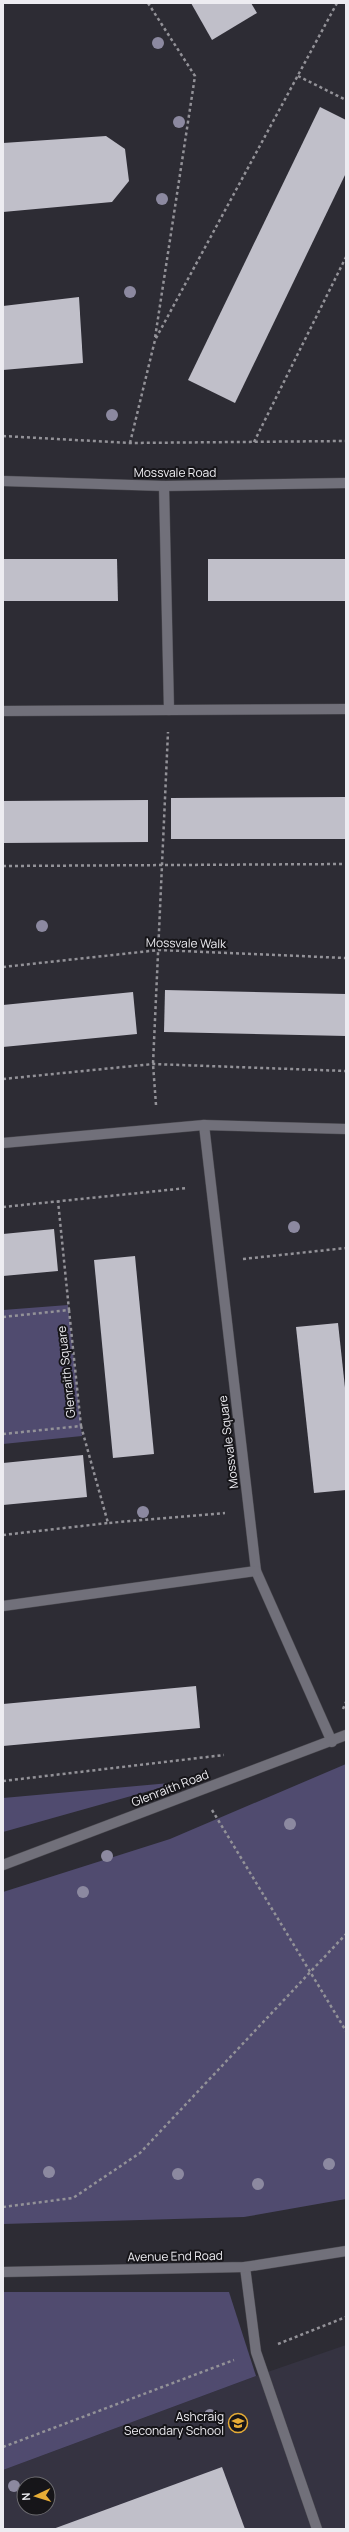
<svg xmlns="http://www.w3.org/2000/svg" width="349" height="2532" font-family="Manrope,sans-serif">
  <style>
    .built { fill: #353341; fill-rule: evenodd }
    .green { fill: #504b6f }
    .building { fill: #c0bfc9 }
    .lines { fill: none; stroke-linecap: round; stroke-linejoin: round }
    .minor-casing { stroke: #4a494f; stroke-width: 11 }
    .path { stroke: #939298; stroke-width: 2.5; stroke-dasharray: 3 3; stroke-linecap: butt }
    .minor { stroke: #71707a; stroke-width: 10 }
    .tree { fill: #8c89a0 }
    .labels { text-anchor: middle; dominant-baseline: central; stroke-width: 4; stroke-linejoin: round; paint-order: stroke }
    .street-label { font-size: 12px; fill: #edecf1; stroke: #161519 }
    .poi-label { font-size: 12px; fill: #edecf1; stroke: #161519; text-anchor: end }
  </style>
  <rect width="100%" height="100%" fill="#2d2c34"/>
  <path class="built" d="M 346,2345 L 346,2529 L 3,2529 L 3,2470 L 256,2376 ZM 24,2484 L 48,2484 L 48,2508 L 24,2508 Z"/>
  <g class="green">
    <polygon points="68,1305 82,1436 3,1444 3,1310"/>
    <polygon points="346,1764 346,2199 244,2217 3,2224 3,1892 170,1839"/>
    <polygon points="181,1782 3,1832 3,1798"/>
    <polygon points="3,2292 229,2292 256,2376 3,2470"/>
  </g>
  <g class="building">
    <polygon points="191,3 251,3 257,13 212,40"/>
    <polygon points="320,107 346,120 346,173 235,403 188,380"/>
    <polygon points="106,136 125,149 129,181 112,202 3,212 3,143"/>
    <polygon points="79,297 83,363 3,370 3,306"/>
    <polygon points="3,559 117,559 118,601 3,601"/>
    <rect x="208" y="559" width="138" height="42"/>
    <polygon points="346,797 346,839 171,839 171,798"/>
    <polygon points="148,800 148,842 3,843 3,801"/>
    <polygon points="165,990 346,994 346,1036 164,1032"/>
    <polygon points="133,992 137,1034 3,1047 3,1005"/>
    <polygon points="54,1229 58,1271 3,1276 3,1234"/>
    <polygon points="135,1256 154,1454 113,1458 94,1260"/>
    <polygon points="338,1323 346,1397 346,1490 314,1493 296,1327"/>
    <polygon points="83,1455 87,1497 3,1505 3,1463"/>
    <polygon points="196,1686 200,1728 3,1746 3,1704"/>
    <polygon points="222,2467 245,2529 53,2529"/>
  </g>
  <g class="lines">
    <defs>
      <g id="minor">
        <polyline points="3,481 164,486 346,483"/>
        <polyline points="164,486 169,710"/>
        <polyline points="3,711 346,709"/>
        <polyline points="204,1125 256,1571 332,1742"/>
        <polyline points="3,1143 204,1125 346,1129"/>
        <polyline points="3,1606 256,1571"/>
        <polyline points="3,1865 346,1735"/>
        <polyline points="245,2267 256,2352 317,2529"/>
        <polyline points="3,2272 245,2267 346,2251"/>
      </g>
    </defs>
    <use href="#minor" class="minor-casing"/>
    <g class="path">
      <polyline points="148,3 195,76 155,338"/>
      <polyline points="298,76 346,100"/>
      <polyline points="3,436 130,443 346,441"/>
      <polyline points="254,442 346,257"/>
      <polyline points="130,443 155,340 337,3"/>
      <polyline points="3,866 346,864"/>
      <polyline points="3,967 159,950 346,958"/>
      <polyline points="3,1079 153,1064 346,1071"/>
      <polyline points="156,1105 153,1064 168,732"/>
      <polyline points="3,1207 187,1188"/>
      <polyline points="243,1259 346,1248"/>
      <polyline points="3,1317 69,1310 58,1201"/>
      <polyline points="81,1426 108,1523 225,1513"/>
      <polyline points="3,1434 81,1426 69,1310"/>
      <polyline points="3,1535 108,1523"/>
      <polyline points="343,1709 346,1702"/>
      <polyline points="3,1781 224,1755"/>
      <polyline points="212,1810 346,2031"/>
      <polyline points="3,2207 73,2198 140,2153 346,1934"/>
      <polyline points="278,2344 346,2317"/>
      <polyline points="3,2447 234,2360"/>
    </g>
    <use href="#minor" class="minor"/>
  </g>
  <g class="tree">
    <circle cx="158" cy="43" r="6"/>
    <circle cx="179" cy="122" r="6"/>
    <circle cx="162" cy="199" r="6"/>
    <circle cx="130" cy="292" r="6"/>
    <circle cx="112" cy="415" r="6"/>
    <circle cx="42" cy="926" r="6"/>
    <circle cx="294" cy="1227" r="6"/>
    <circle cx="143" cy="1512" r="6"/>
    <circle cx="290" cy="1824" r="6"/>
    <circle cx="107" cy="1856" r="6"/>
    <circle cx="83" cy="1892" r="6"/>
    <circle cx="329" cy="2164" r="6"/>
    <circle cx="49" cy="2172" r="6"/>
    <circle cx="178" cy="2174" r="6"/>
    <circle cx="258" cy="2184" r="6"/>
    <circle cx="210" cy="2415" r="6"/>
    <circle cx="14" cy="2486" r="6"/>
  </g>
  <defs>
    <symbol id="school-ring" viewBox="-11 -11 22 22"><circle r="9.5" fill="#161519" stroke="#e6ac36" stroke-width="1.5"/><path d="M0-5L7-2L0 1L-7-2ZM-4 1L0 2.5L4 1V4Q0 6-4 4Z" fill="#e6ac36"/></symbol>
  </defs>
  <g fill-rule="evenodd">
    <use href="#school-ring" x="227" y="2412" width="22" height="22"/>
  </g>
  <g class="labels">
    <g class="street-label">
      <text x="175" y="472">Mossvale Road</text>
      <text transform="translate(186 943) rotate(1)">Mossvale Walk</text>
      <text transform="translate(66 1372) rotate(-96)">Glenraith Square</text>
      <text transform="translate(228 1442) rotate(-97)">Mossvale Square</text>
      <text transform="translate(170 1788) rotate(-21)">Glenraith Road</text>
      <text transform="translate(175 2256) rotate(-1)">Avenue End Road</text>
    </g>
    <g class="poi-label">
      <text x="224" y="2416">Ashcraig<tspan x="224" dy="14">Secondary School</tspan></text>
    </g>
  </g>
  <rect width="349" height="2532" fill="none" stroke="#edecf1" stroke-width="8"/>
  <g transform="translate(36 2496) rotate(266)"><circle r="19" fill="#161519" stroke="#6c6b6f"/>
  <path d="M0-3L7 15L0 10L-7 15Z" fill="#e6ac36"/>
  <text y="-6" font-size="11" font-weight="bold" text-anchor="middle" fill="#edecf1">N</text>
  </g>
</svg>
